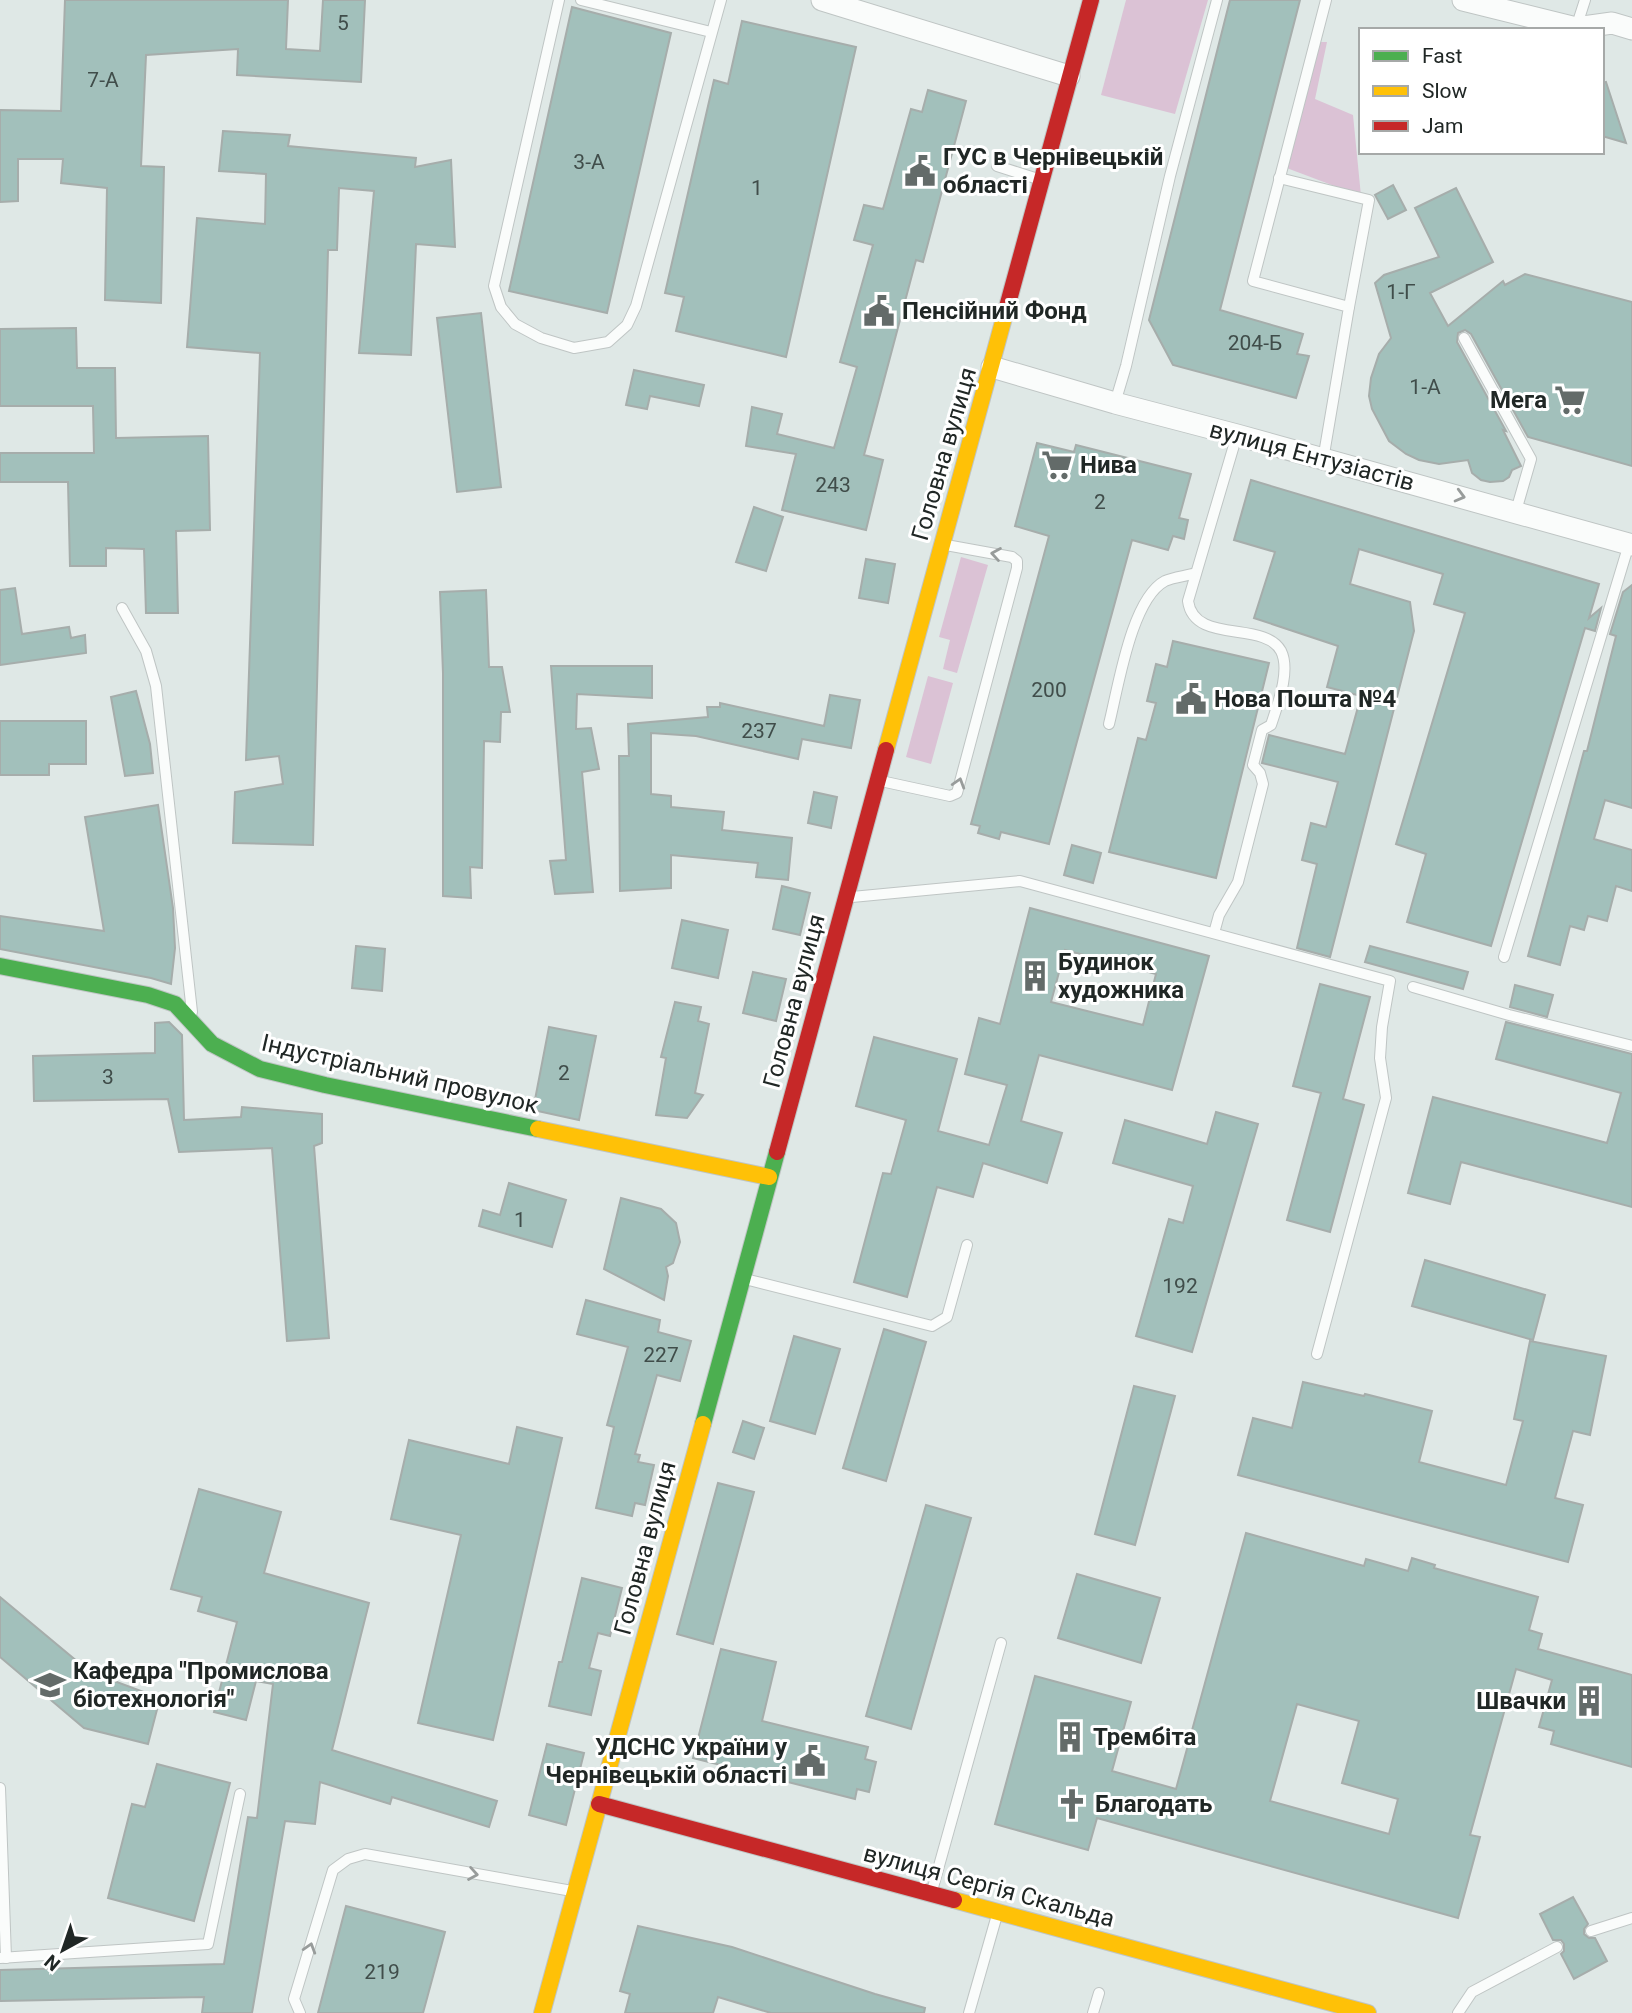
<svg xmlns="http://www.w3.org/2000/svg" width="1632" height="2013" font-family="Roboto,sans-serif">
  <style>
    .green { fill: #dbc2d5 }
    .building { fill: #a2c0bb; stroke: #a6adab; stroke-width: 2; fill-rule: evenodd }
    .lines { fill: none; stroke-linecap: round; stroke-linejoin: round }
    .lane-casing { stroke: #bfc5c4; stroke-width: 12 }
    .street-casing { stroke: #bfc5c4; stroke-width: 23 }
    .fast-casing { stroke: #bfc5c4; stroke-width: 18 }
    .slow-casing { stroke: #bfc5c4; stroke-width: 18 }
    .jam-casing { stroke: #bfc5c4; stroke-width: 18 }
    .lane { stroke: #fafcfb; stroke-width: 10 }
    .street { stroke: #fafcfb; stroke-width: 21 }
    .fast { stroke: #4caf50; stroke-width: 16 }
    .slow { stroke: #ffc107; stroke-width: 16 }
    .jam { stroke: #c62828; stroke-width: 16 }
    .oneway { stroke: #989c9b }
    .labels { text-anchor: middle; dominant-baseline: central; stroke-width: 6; stroke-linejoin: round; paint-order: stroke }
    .number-label { font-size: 21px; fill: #404d4a }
    .poi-label { font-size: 24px; font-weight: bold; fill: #202725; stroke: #fff; text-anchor: start }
    .street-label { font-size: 24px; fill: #202725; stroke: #fff }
  </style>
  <rect width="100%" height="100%" fill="#dfe8e6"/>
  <g class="green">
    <polygon points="1126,0 1208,0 1175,114 1101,95"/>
    <polygon points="1315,42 1327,42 1315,99 1353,115 1361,196 1284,167"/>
    <polygon points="961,557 988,565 957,673 943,669 950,640 939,637"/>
    <polygon points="928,676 953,683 931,764 906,757"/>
  </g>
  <g class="building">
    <polygon points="65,0 288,0 286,49 320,51 323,0 365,0 361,82 237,75 238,49 146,55 141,166 164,167 161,303 105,300 107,188 61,183 63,159 18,159 18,201 0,202 0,110 61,111"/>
    <polygon points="1230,0 1300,0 1220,310 1303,334 1297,354 1309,356 1296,398 1173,365 1149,320"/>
    <polygon points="572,7 671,33 607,313 509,291"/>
    <polygon points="742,21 856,47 786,357 676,331 684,297 665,293 714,80 728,84"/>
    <polygon points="1606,82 1626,143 1602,136 1602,83"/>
    <polygon points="928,90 966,101 923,262 916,260 864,455 883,460 866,530 782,510 796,454 746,446 752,407 782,414 777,434 834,448 857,367 840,362 873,245 854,240 864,205 883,209 911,109 922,112"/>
    <polygon points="223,131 290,135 288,146 416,158 415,167 451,160 455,247 416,244 411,355 359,353 374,191 339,188 337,250 328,250 313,845 233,843 235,792 283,784 279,756 246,760 260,353 187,347 197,218 265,224 266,174 219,171"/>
    <polygon points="1393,185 1406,210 1388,219 1375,195"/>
    <polygon points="1456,188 1493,262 1430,293 1448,326 1503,281 1505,285 1525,274 1632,302 1632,466 1528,437 1471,334 1465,330 1458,333 1457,342 1506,431 1503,430 1521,466 1512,470 1509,477 1503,481 1490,482 1481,480 1472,473 1468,460 1439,464 1419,460 1406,454 1389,441 1372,409 1369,396 1371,378 1379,354 1391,338 1375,283 1384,275 1439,257 1415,208"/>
    <polygon points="481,313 501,487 457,492 437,318"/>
    <polygon points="76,328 77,368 115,368 116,438 208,436 210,530 176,531 178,613 146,613 144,549 106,548 106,566 70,566 68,482 0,482 0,453 94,453 93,406 0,406 0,329"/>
    <polygon points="634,370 704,385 699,406 650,396 647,409 626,405"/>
    <polygon points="1037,443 1074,452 1076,445 1191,474 1179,518 1188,520 1184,539 1173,536 1168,550 1132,540 1049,844 1001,832 999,839 978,833 980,826 971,824 1049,536 1015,526"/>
    <polygon points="1251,480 1599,584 1589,618 1601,608 1595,631 1585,628 1491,946 1407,922 1426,854 1396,844 1465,613 1434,604 1443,574 1359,549 1350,584 1410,602 1414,631 1330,957 1297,948 1317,864 1302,860 1311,823 1326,827 1338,782 1262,763 1269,735 1345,754 1361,696 1327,687 1338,646 1254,618 1275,552 1234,540"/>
    <polygon points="754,507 783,517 766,571 736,562"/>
    <polygon points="866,559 895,564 888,603 859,598"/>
    <polygon points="1632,585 1632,808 1605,800 1594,839 1632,850 1632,891 1616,886 1607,921 1588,916 1584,930 1570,926 1560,965 1528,956 1584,751 1587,751 1616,636 1610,634 1623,592"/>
    <polygon points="15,588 22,634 69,627 71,638 85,635 86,653 0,665 0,590"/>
    <polygon points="486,590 489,667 502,667 510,712 501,712 500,742 484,741 482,868 470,867 471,898 443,896 443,673 440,592"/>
    <polygon points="1173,641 1269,663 1216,878 1109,852 1138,738 1146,740 1156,703 1147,701 1156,664 1167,667"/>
    <polygon points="551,666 652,666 652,698 577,694 576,729 591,728 599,769 582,772 593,892 555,894 550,861 566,860"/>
    <polygon points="136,691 150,744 153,773 125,776 111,697"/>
    <polygon points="830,695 860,700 851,748 802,739 798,759 696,736 651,733 651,794 671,796 671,807 724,812 722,830 792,838 788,880 756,877 758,863 671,855 671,888 620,891 619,756 629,756 628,724 708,717 707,707 720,707 720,703 824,726"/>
    <polygon points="0,721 86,721 86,764 49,764 49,775 0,775"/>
    <polygon points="814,792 837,797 831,828 808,823"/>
    <polygon points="158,805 173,908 175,948 171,984 151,978 0,949 0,916 104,931 85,817"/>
    <polygon points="1072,845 1101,853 1093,883 1064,875"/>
    <polygon points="782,886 810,893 800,935 773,929"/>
    <path d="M 1030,908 L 1209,956 L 1172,1090 L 1039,1055 L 1021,1121 L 1062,1133 L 1047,1183 L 983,1163 L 973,1197 L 937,1187 L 907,1297 L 854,1282 L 883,1173 L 891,1174 L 906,1120 L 856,1106 L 874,1037 L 957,1059 L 938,1131 L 989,1145 L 1007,1085 L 965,1074 L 979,1018 L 1000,1024 ZM 1065,950 L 1156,974 L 1143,1025 L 1051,1002 Z"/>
    <polygon points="682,920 728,930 718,978 672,968"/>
    <polygon points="356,946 385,949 382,991 352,988"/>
    <polygon points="1370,946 1468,972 1463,989 1365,962"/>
    <polygon points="753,972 786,979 776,1021 743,1013"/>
    <polygon points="1320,984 1370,997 1343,1099 1364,1105 1330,1232 1287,1220 1321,1093 1293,1086"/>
    <polygon points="1515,985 1553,995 1547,1017 1510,1007"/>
    <polygon points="675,1002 701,1007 698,1021 709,1024 695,1093 703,1095 687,1118 656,1115 666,1058 661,1057"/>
    <polygon points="169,1022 182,1035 184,1120 241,1117 242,1107 322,1114 322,1143 314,1146 329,1338 287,1341 272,1148 179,1152 168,1099 34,1101 33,1056 155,1053 155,1023"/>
    <polygon points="1506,1022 1632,1054 1632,1207 1461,1162 1450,1204 1408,1193 1433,1097 1607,1143 1621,1093 1496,1059"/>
    <polygon points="549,1027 596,1036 579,1120 533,1110"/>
    <polygon points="1216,1112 1258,1124 1192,1352 1136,1336 1169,1219 1183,1223 1193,1186 1113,1163 1125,1120 1207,1144"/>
    <polygon points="509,1183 566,1200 552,1247 479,1226 483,1210 500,1215"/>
    <polygon points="621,1198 661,1209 676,1223 680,1242 673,1263 666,1267 668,1276 664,1300 604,1269"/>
    <polygon points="1425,1260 1545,1295 1533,1340 1412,1306"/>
    <polygon points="586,1300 660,1320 658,1332 691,1341 680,1381 657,1375 635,1454 640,1455 638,1462 654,1465 645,1505 635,1503 632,1516 596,1508 614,1427 607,1425 628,1347 577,1334"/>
    <polygon points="884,1329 926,1342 886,1481 843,1468"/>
    <polygon points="794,1336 840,1349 815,1434 770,1421"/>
    <polygon points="1530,1341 1606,1356 1590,1435 1573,1431 1555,1498 1583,1505 1568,1562 1238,1475 1253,1418 1292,1428 1303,1382 1364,1396 1365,1394 1432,1411 1419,1462 1506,1485 1523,1421 1514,1419"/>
    <polygon points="1134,1386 1175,1396 1135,1545 1095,1534"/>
    <polygon points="743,1421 764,1428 754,1459 733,1452"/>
    <polygon points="517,1427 562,1438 493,1740 418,1723 461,1535 391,1519 409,1440 509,1464"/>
    <polygon points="718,1483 754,1492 713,1644 677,1634"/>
    <polygon points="199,1489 281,1512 264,1573 369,1603 332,1750 497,1801 489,1827 392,1797 390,1804 320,1782 315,1824 285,1821 252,2013 202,2013 204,1997 0,2001 0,1970 224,1964 248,1817 257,1818 273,1684 256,1681 246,1720 214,1712 237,1622 198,1611 202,1597 171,1589"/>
    <polygon points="926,1505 971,1518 911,1729 866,1716"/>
    <path d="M 1246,1533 L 1364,1566 L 1366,1559 L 1408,1571 L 1412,1558 L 1435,1565 L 1434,1568 L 1538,1597 L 1529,1630 L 1542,1634 L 1538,1649 L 1632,1675 L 1632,1767 L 1551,1744 L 1554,1731 L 1539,1727 L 1552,1680 L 1516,1669 L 1470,1835 L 1480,1837 L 1458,1918 L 1097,1818 L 1088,1850 L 995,1824 L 1035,1676 L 1131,1702 L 1112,1771 L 1176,1789 ZM 1297,1704 L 1359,1721 L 1342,1783 L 1398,1799 L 1389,1834 L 1270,1801 Z"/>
    <polygon points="1077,1574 1160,1598 1141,1663 1058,1638"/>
    <polygon points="582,1578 622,1588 610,1636 598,1633 589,1668 601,1671 591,1715 549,1706 559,1662 562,1662"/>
    <polygon points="0,1597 90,1672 160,1698 148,1744 84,1728 0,1657"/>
    <polygon points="721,1649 776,1662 762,1721 868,1747 865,1759 876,1762 869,1792 857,1789 855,1799 693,1758"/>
    <polygon points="547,1744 584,1753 566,1825 529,1815"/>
    <polygon points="157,1764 230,1783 194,1921 108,1898 132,1804 145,1807"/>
    <polygon points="1573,1897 1588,1924 1584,1929 1584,1934 1589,1938 1595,1938 1607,1961 1574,1979 1561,1954 1564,1951 1564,1944 1561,1940 1553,1940 1540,1914"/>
    <polygon points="346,1906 445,1932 423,2013 318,2013"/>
    <polygon points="638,1926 732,1947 875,1994 925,2008 924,2013 771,2013 718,1997 713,2013 625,2013 630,1994 620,1991"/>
  </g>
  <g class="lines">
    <defs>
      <g id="lane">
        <polyline points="559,0 494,286 501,307 515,324 541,338 574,348 608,342 627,325 636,306 721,0"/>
        <polyline points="581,0 711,32"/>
        <polyline points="1576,28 1585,0"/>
        <polyline points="997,166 1038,179"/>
        <polyline points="1279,178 1369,200 1349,307"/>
        <polyline points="1464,338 1531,459 1516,511"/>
        <polyline points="1115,403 1126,366 1170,176 1217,0"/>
        <polyline points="1323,460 1349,307 1253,281 1326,0"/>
        <polyline points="122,608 146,651 156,686 192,1012"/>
        <path d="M 1109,724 C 1118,689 1131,599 1165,581 C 1174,577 1187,576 1196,573"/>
        <polyline points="881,781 950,796 957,793 1017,568 1017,561 1012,557 946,545"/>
        <polyline points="852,897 1020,881 1390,981 1382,1027 1380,1058 1386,1098 1317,1354"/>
        <path d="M 1214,933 L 1219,915 L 1238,882 L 1263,784 L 1260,773 L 1253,765 L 1262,730 L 1271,725 C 1277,706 1291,671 1281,651 C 1264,620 1194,645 1188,601 L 1237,435"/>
        <polyline points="1504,957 1629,544"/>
        <polyline points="1413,987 1509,1015 1632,1046"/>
        <polyline points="745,1279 932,1326 947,1317 967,1245"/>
        <polyline points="0,1788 6,1958"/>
        <polyline points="932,1891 1001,1643"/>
        <polyline points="1591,1931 1632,1918"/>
        <polyline points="0,1958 208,1944 240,1794"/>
        <polyline points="300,2013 294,1999 333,1870 348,1859 365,1854 572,1891"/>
        <polyline points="969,2013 997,1915"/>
        <polyline points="1093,2013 1099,1993"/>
        <polyline points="1458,2013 1472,1992 1557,1947"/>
      </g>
      <g id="street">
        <polyline points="822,0 1069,76"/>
        <polyline points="1463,0 1576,28 1612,23 1632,29"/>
        <polyline points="992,367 1115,403 1237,435 1632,545"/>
      </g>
      <g id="fast">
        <polyline points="0,966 148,995 175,1004 212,1044 260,1069 325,1085 538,1129"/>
        <polyline points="703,1424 777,1152"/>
      </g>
      <g id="slow">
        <polyline points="886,750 1007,307"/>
        <polyline points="538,1129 769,1177"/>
        <polyline points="954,1900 1368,2013"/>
        <polyline points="542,2013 703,1424"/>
      </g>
      <g id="jam">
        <polyline points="1007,307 1091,0"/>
        <polyline points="777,1152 886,750"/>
        <polyline points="599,1804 954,1900"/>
      </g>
    </defs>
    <use href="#lane" class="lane-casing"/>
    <use href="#street" class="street-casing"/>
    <use href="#fast" class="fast-casing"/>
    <use href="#slow" class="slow-casing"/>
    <use href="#jam" class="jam-casing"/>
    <use href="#lane" class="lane"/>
    <use href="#street" class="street"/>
    <use href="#fast" class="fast"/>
    <use href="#slow" class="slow"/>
    <use href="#jam" class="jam"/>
  </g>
  <defs><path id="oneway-chevron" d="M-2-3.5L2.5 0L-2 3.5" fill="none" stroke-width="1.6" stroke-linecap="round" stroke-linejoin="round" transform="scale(1.75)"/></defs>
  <g class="oneway">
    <use href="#oneway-chevron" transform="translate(1460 496) rotate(15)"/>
    <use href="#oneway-chevron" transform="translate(996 554) rotate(-171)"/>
    <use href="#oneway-chevron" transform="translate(959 783) rotate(-73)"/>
    <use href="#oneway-chevron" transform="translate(473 1874) rotate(10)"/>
    <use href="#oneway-chevron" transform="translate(310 1948) rotate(-73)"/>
  </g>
  <defs>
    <symbol id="civic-bare" viewBox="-9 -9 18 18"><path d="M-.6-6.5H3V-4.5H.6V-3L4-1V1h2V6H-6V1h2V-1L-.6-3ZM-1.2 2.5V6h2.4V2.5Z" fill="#636b69" stroke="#fff" stroke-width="2.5" paint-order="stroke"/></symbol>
    <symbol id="supermarket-bare" viewBox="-9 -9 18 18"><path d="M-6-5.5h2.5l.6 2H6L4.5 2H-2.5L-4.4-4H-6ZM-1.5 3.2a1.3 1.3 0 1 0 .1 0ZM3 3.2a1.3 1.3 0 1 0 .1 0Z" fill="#636b69" stroke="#fff" stroke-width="2.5" paint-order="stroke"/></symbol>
    <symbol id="building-bare" viewBox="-9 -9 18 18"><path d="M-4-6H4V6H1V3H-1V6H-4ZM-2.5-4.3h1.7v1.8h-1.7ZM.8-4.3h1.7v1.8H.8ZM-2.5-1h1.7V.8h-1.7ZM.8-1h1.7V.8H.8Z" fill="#636b69" stroke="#fff" stroke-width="2.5" paint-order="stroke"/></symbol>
    <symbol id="university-bare" viewBox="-9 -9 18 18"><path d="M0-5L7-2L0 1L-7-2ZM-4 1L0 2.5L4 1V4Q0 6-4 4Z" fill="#636b69" stroke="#fff" stroke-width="2.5" paint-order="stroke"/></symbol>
    <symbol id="church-bare" viewBox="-9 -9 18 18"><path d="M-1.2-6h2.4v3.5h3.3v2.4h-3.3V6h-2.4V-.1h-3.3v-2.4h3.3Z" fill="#636b69" stroke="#fff" stroke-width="2.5" paint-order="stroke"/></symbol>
  </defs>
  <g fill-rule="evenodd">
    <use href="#civic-bare" x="898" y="149" width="44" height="44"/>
    <use href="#civic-bare" x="857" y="289" width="44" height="44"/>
    <use href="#supermarket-bare" x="1548" y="378" width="44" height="44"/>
    <use href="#supermarket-bare" x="1035" y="443" width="44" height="44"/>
    <use href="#civic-bare" x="1169" y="677" width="44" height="44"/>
    <use href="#building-bare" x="1013" y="954" width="44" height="44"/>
    <use href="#university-bare" x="28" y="1663" width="44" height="44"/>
    <use href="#building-bare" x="1567" y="1679" width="44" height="44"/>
    <use href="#building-bare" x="1048" y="1715" width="44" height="44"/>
    <use href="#civic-bare" x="788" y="1739" width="44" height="44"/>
    <use href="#church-bare" x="1050" y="1782" width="44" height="44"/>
  </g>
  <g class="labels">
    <g class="number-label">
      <text x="343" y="23">5</text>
      <text x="103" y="80">7-А</text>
      <text x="589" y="162">3-А</text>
      <text x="757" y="188">1</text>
      <text x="1401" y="292">1-Г</text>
      <text x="1255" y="343">204-Б</text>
      <text x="1425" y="387">1-А</text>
      <text x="833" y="485">243</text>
      <text x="1100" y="502">2</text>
      <text x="1049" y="690">200</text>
      <text x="759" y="731">237</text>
      <text x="564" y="1073">2</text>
      <text x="108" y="1077">3</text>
      <text x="520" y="1220">1</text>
      <text x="1180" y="1286">192</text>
      <text x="661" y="1355">227</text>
      <text x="382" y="1972">219</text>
    </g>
    <g class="poi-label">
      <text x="943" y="157">ГУС в Чернівецькій<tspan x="943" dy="28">області</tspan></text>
      <text x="902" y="311">Пенсійний Фонд</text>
      <text x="1547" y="400" text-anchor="end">Мега</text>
      <text x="1080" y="465">Нива</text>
      <text x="1214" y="699">Нова Пошта №4</text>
      <text x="1058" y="962">Будинок<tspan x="1058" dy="28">художника</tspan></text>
      <text x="73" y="1671">Кафедра "Промислова<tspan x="73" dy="28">біотехнологія"</tspan></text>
      <text x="1566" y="1701" text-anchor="end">Швачки</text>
      <text x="1093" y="1737">Трембіта</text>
      <text x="787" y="1747" text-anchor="end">УДСНС України у<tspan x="787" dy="28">Чернівецькій області</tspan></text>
      <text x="1095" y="1804">Благодать</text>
    </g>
    <g class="street-label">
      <text transform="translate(944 454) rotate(-74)">Головна вулиця</text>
      <text transform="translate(1312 456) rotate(15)">вулиця Ентузіастів</text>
      <text transform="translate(794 1001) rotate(-75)">Головна вулиця</text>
      <text transform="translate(400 1074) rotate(13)">Індустріальний провулок</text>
      <text transform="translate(645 1548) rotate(-75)">Головна вулиця</text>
      <text transform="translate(989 1886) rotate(15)">вулиця Сергія Скальда</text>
    </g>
  </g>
  <rect x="1359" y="28" width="245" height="126" fill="#ffffff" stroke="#a6a9a8" stroke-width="2"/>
  <rect x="1373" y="51" width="35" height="10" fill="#4caf50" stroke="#a6a9a8" stroke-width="2"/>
  <text x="1422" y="63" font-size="21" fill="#202725">Fast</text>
  <rect x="1373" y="86" width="35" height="10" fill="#ffc107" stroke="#a6a9a8" stroke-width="2"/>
  <text x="1422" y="98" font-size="21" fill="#202725">Slow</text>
  <rect x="1373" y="121" width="35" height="10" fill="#c62828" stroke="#a6a9a8" stroke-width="2"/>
  <text x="1422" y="133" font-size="21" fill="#202725">Jam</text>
  <g transform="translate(63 1950) rotate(220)" stroke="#ffffff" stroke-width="5" paint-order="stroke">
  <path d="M0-5L12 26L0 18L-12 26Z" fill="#202725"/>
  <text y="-10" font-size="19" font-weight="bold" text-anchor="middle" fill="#202725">N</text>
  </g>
</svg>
